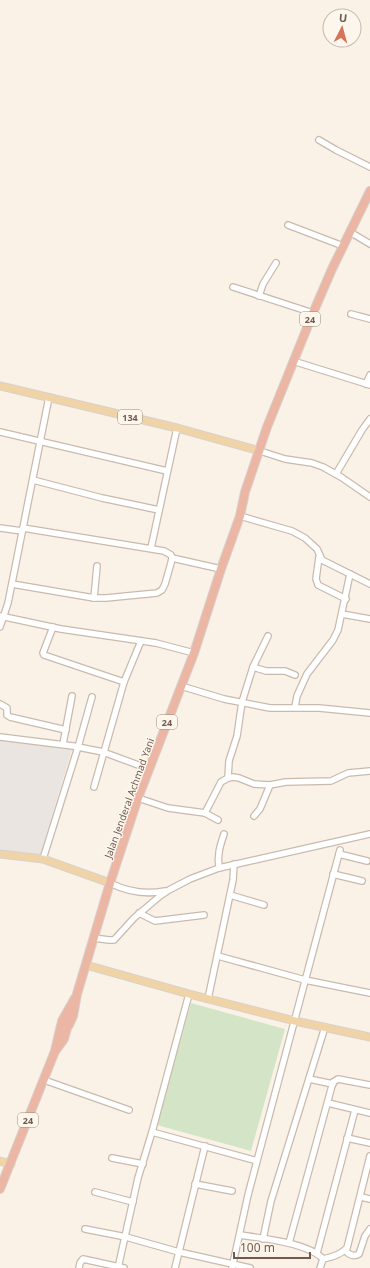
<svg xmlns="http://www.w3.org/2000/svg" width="370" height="1268" font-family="'Noto Sans',sans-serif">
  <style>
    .industrial { fill: #eae5e0 }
    .green { fill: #d4e5c7 }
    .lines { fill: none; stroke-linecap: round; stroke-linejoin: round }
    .minor-casing { stroke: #cabaae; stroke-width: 8 }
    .major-casing { stroke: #d7d1cd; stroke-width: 9 }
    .highway-casing { stroke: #d7d1cd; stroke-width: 10 }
    .minor { stroke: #fff; stroke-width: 5.5 }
    .major { stroke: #f0d4a7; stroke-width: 7 }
    .highway { stroke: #ecb6a5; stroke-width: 8 }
    .labels { text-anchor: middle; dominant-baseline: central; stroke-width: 3; stroke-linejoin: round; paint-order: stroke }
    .shield { fill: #fdf6ed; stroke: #9a897e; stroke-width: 1 }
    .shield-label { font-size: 9px; font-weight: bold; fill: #705a4e }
    .street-label { font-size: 10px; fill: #705a4e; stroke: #fdf6ed }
  </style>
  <rect width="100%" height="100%" fill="#faf2e7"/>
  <polygon class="industrial" points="0,739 73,746 40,856 0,851"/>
  <polygon class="green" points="191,1003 285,1029 251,1151 157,1125 169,1080 164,1078 173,1049 178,1050"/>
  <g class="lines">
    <defs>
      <g id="minor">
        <polyline points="319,140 336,150 370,167"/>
        <polyline points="288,225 343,246"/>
        <polyline points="350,232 370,244"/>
        <polyline points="233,287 313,313"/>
        <polyline points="259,296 263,284 276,263"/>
        <polyline points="351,314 370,319"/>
        <polyline points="293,361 370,385"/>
        <polyline points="366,384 370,375"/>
        <polyline points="0,432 167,471"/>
        <polyline points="260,451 285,459 312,463 323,467 341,477 370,497"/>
        <polyline points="336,474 362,430 370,419"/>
        <polyline points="33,480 102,498 159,510"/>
        <polyline points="240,516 292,531 305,538 317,549 322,560 370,584"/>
        <polyline points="0,528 22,531"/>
        <polyline points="151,548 177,428"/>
        <polyline points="319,557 316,579 318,585 346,599"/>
        <polyline points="172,558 221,569"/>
        <polyline points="12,584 94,598 106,598 157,593 162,590 165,584 171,563 172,558 171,555 164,551 23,528"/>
        <polyline points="94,598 97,566"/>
        <polyline points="342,614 370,619"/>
        <polyline points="0,616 61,629 156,643 194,653"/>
        <polyline points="0,627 8,603 49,397"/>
        <polyline points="53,627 43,653 44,655 124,682"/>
        <polyline points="253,667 266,671 285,671 295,675"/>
        <polyline points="181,686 224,699 270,708 319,708 370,713"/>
        <polyline points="0,704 7,708 7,715 10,717 66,730"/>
        <polyline points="295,707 297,696 307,674 333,640 338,630 350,574"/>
        <polyline points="0,737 73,746 103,752 149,769"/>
        <polyline points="63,744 72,696"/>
        <polyline points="228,778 229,761 237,736 242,702 253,667 268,636"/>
        <polyline points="94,787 124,682 141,641"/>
        <polyline points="138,798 168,808 205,813 221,782 228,778 233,777 239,778 254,784 270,785 286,782 331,781 348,773 370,771"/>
        <polyline points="205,813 218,820"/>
        <polyline points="254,816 260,809 270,785"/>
        <polyline points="339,854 367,861"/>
        <polyline points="43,859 78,747 92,697"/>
        <path d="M 219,868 C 217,855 220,846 224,834"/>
        <polyline points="333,874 362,881"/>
        <path d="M 110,883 C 128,892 145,895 165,891"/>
        <polyline points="230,895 264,905"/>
        <polyline points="139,913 155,921 204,915"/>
        <polyline points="94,938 109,940 114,940 134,918 160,896 169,890 190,879 219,868 370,834"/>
        <polyline points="218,956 305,980 370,993"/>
        <polyline points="189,994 152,1132 257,1161 340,850"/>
        <polyline points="208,999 233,880 234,864"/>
        <polyline points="309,1079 333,1084"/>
        <polyline points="44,1080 129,1110"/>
        <polyline points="328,1103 370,1113"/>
        <polyline points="347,1138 370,1143"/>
        <polyline points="112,1158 143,1164"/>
        <polyline points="195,1184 232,1191"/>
        <polyline points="95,1192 133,1202"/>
        <polyline points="361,1197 370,1199"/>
        <polyline points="85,1229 126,1237 179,1252 250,1268"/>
        <path d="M 240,1235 C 261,1238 309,1243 323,1259 C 332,1257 340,1255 347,1248 L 370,1156"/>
        <polyline points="263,1239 271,1201 325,1027"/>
        <polyline points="289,1243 333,1082 338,1079 370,1085"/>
        <path d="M 345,1250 C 349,1255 354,1257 359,1254 L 365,1236 L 370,1229"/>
        <polyline points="317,1253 355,1110"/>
        <polyline points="79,1268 80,1263 83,1259 124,1268"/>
        <polyline points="118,1268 138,1178 152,1132"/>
        <polyline points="175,1268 205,1146"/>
        <polyline points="232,1268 248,1195 257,1161"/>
        <polyline points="320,1268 323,1259"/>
      </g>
      <g id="major">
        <polyline points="0,386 177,428 260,451"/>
        <polyline points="0,854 43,859 110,883"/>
        <polyline points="86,965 189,994 295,1021 370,1037"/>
        <polyline points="0,1161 11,1164"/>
      </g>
      <g id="highway">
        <polyline points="62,1021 75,998"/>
        <polyline points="69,1025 73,1016 77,994 110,883 138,798 194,653 221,569 240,516 245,492 267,427 313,313 332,269 370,191"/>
        <polyline points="56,1050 64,1039 67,1028"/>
        <polyline points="0,1189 55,1051 61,1025"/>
      </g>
    </defs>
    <use href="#minor" class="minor-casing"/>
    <use href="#major" class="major-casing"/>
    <use href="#highway" class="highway-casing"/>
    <use href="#minor" class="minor"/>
    <use href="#major" class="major"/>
    <use href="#highway" class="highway"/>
  </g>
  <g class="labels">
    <g class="shield">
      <rect x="300" y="312" width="20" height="14" rx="3"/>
      <rect x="118" y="410" width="24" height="14" rx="3"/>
      <rect x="157" y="715" width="20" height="14" rx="3"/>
      <rect x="18" y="1113" width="20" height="14" rx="3"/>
    </g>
    <g class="shield-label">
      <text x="310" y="319">24</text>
      <text x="130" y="417">134</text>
      <text x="167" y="722">24</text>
      <text x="28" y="1120">24</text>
    </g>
    <g class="street-label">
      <text transform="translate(129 798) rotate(-70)">Jalan Jenderal Achmad Yani</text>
    </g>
  </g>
  <g transform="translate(342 28) rotate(6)"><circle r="19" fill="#fdf6ed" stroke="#c5b8ad"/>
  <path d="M0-3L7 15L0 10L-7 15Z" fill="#d5735b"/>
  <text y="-6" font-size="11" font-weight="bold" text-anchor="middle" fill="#705a4e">U</text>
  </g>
  <path d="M234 1252v6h76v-6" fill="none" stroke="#705a4e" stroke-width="2"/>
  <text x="240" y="1252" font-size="12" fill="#705a4e" stroke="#fdf6ed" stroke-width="3" paint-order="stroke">100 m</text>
</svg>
